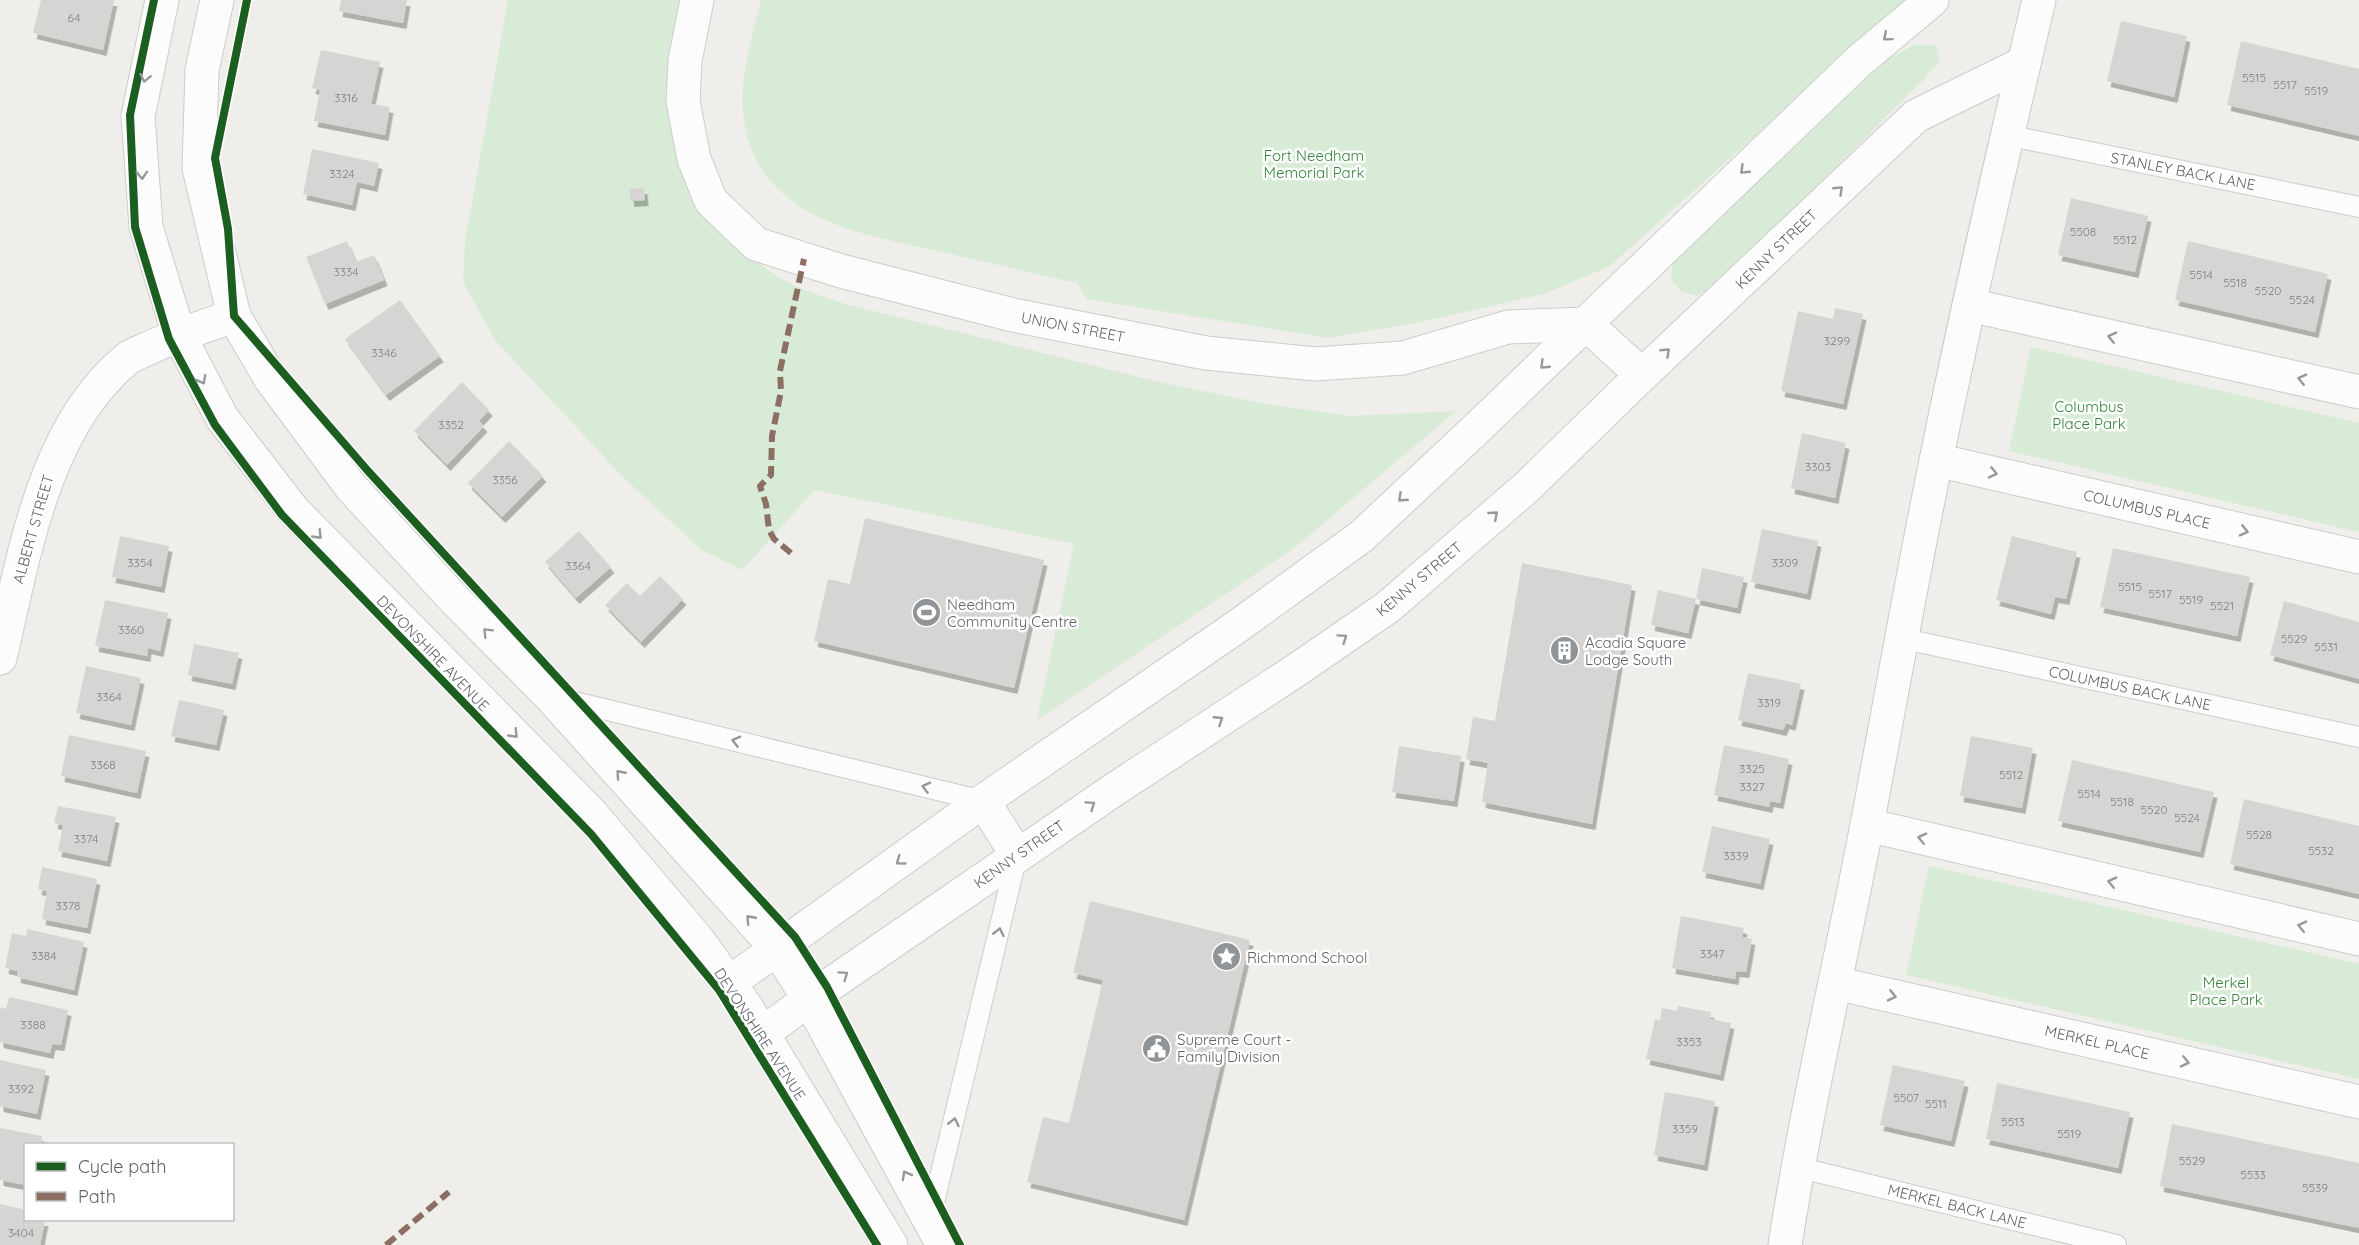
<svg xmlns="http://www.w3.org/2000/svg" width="2359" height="1245" font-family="Quicksand,sans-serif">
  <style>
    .green { fill: #d8ebd6 }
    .building { fill: #d6d5d3; filter: url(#shadow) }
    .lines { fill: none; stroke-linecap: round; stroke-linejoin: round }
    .service-casing { stroke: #cbcccc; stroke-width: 22 }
    .minor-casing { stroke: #cbcccc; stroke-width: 35 }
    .tertiary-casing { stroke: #cbcccc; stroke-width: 35 }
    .secondary-casing { stroke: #cacacb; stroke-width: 35 }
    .service { stroke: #fdfcfc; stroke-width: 20 }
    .minor { stroke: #fdfcfc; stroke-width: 33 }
    .tertiary { stroke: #fdfcfc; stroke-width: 33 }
    .secondary { stroke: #fdfcfc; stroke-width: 33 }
    .quiet { stroke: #8d6e63; stroke-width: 6; stroke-dasharray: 12 6; stroke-linecap: butt }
    .cycleway-casing { stroke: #fff; stroke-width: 11 }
    .cycleway { stroke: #1b5e20; stroke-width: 8 }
    .oneway { stroke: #96999c }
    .labels { text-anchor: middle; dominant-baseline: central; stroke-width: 5; stroke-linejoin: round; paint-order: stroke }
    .number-label { font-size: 12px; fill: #7e8184 }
    .park-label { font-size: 15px; fill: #348238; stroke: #fff }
    .street-label { font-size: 15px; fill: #5f6368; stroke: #fff }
    .poi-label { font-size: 15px; fill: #5f6368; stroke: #fff; text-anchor: start }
  </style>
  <defs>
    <filter id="shadow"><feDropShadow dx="3.5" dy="6" stdDeviation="0" flood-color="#0004"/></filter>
  </defs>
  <rect width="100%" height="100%" fill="#efeeea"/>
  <g class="green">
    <polygon points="508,0 686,0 670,115 676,154 715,226 731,244 780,278 804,290 842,303 1163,383 1267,404 1349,416 1456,411 1293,549 1037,720 1074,544 815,490 742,570 700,549 621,475 495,340 463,282 465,242"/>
    <path d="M 761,0 L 1906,0 L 1610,266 L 1544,294 L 1421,322 L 1328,338 L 1087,299 L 1077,283 C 1033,273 988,263 943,252 C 867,235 767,222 746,131 C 736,87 751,42 761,0 Z"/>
    <polygon points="1914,45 1936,45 1940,60 1925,78 1720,283 1697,296 1681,292 1671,279 1673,263 1883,62"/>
    <polygon points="2031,347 2359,423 2359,532 2009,451"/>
    <polygon points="1929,866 2359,964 2359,1079 1906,975"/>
  </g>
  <g class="building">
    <polygon points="41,0 114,0 103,50 33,33"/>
    <polygon points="341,0 407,0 403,23 339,11"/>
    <polygon points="2121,21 2187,36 2174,97 2107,81"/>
    <polygon points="2241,41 2359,69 2359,136 2227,105"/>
    <polygon points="321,50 380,62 371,104 390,107 385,135 314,121 320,90 312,88"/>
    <polygon points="312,149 379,163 374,186 357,182 352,205 303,194"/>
    <polygon points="644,188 645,200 631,201 629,189"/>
    <polygon points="2071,198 2148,216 2135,272 2058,255"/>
    <polygon points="347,241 356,262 374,255 384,280 325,304 306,257"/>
    <polygon points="2188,241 2328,274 2315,332 2175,300"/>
    <polygon points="400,300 440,356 386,395 345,339"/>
    <polygon points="1835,308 1863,314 1843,404 1781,391 1798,311 1833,319"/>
    <polygon points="462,382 489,410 479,421 484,426 447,465 414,431"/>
    <polygon points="1802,433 1846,443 1835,498 1791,488"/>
    <polygon points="509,441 543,476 502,517 468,483"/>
    <polygon points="865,518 1044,560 1014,688 814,641 828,579 850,584"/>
    <polygon points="1762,529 1818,541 1807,594 1751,582"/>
    <polygon points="579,531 611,567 576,598 545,562"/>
    <polygon points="120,536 169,546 161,587 112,577"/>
    <polygon points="2012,536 2077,552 2066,599 2055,597 2051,614 1996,600"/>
    <polygon points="2113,548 2250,577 2237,636 2100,607"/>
    <polygon points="1522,563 1632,585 1592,824 1482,802 1488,763 1466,759 1473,717 1495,721"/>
    <polygon points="1702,568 1744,577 1737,608 1696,599 1688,633 1651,625 1658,590 1696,599"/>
    <polygon points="660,576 683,599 641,642 605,605 627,583 640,596"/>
    <polygon points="105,600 168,613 160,651 148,648 147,656 95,646"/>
    <polygon points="2284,601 2359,622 2359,679 2270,655"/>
    <polygon points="194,644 239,653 232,684 188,675"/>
    <polygon points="86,666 141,678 131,725 76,713"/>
    <polygon points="1748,673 1801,684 1792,725 1786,723 1783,730 1738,720"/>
    <polygon points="179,700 224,710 216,745 171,736"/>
    <polygon points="69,735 146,751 137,793 61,776"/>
    <polygon points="1971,736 2033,748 2022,808 1960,796"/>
    <polygon points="1724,745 1789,759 1780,803 1770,801 1769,807 1714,795"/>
    <polygon points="1399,746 1461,756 1454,801 1392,792"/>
    <polygon points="2072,760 2214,792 2200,852 2058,821"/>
    <polygon points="2244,799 2359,826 2359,894 2230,864"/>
    <polygon points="58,806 116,817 107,861 58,851 63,825 54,823"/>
    <polygon points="1712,826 1770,839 1760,884 1702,872"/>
    <polygon points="42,867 97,879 87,928 42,919 47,891 38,889"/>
    <polygon points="1090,901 1250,940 1184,1220 1027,1182 1043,1117 1069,1123 1103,980 1073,973"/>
    <polygon points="1681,916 1744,928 1742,937 1752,939 1746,972 1736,971 1735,979 1672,968"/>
    <polygon points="27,929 84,942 74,990 17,977 18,971 5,968 12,933 26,936"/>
    <polygon points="9,997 68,1010 61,1045 52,1044 50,1053 0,1042 0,1011 1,1007 6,1009"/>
    <polygon points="1678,1006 1711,1012 1710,1019 1731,1023 1720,1075 1646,1059 1655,1019 1660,1020 1662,1008 1677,1011"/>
    <polygon points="0,1060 46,1070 37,1114 0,1106"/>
    <polygon points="1893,1065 1965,1081 1951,1141 1880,1125"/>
    <polygon points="1997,1083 2130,1112 2118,1168 1986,1139"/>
    <polygon points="1665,1092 1715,1101 1704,1165 1654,1155"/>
    <polygon points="2172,1124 2359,1163 2359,1228 2160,1186"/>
    <polygon points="0,1128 42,1136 41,1144 26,1144 26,1185 0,1180"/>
    <polygon points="0,1204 26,1210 26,1220 45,1220 40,1245 0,1245"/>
  </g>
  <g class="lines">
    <defs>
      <g id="service">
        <polyline points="2006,135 2359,207"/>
        <polyline points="1900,638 2359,737"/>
        <polyline points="554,697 983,801"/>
        <polyline points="1797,1167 2116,1245"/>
        <polyline points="930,1219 1017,855"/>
      </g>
      <g id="minor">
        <polyline points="697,0 685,61 683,101 694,159 711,201 756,244 841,271 1013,315 1206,353 1315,364 1403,358 1508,327 1586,324 1642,375"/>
        <polyline points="1969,305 2359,392"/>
        <polyline points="1936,460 2359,557"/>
        <path d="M 0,658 C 24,557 43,427 128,358 C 134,354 142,351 149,348 C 177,335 205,326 234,316"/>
        <polyline points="983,801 1017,855"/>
        <polyline points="1867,825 2359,939"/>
        <polyline points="729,983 983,801 1235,628 1362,536 1473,432 1859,61 1932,0"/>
        <polyline points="1835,983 2359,1102"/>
        <polyline points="762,1034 809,999 1112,791 1295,671 1388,607 1528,486 1642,375 1916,116 2024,63"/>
      </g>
      <g id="tertiary">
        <polyline points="162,0 138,116 146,227 179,335 222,418 293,510 590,812 698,940 747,1008 891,1245"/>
        <polyline points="217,0 202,70 199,168 234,316 270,378 351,487 454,599 551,697 778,950 809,999 943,1245"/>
      </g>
      <path id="secondary" d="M 1785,1245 C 1807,1104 1840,965 1867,825 C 1890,704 1911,582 1936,461 C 1967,307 2003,153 2039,0"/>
    </defs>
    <use href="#service" class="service-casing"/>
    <use href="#minor" class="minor-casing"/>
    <use href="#tertiary" class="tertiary-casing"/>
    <use href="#secondary" class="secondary-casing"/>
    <use href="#service" class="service"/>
    <use href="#minor" class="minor"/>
    <use href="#tertiary" class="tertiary"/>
    <use href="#secondary" class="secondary"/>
    <g class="quiet">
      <polyline points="791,553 774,539 769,530 766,504 760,486 771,475 772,436 781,391 780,371 804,259"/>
      <polyline points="386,1245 449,1192"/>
    </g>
    <defs>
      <g id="cycleway">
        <polyline points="154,0 130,115 135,227 169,339 215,425 282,515 591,834 719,990 877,1245"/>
        <polyline points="247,0 215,158 228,229 234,316 368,471 795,937 827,987 960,1245"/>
      </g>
    </defs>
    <use href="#cycleway" class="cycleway-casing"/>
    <use href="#cycleway" class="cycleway"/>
  </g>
  <defs><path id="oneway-chevron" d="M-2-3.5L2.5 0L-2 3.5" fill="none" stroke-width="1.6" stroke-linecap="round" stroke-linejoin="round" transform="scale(1.5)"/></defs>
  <g class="oneway">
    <use href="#oneway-chevron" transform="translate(1887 37) rotate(140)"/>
    <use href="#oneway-chevron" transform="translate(145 78) rotate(102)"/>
    <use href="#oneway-chevron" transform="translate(1744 170) rotate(136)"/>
    <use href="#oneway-chevron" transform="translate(142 175) rotate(86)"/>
    <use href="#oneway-chevron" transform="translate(1839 190) rotate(-44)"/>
    <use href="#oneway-chevron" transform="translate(2112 337) rotate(-167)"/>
    <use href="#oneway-chevron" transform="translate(1666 352) rotate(-43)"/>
    <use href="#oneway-chevron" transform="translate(1544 365) rotate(136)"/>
    <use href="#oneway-chevron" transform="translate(2302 379) rotate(-167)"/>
    <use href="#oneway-chevron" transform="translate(202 380) rotate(62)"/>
    <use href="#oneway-chevron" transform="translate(1993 473) rotate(13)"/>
    <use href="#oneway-chevron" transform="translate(1402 498) rotate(137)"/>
    <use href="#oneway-chevron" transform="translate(1494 515) rotate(-41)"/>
    <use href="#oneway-chevron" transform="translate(2244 531) rotate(13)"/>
    <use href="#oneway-chevron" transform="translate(318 535) rotate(46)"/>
    <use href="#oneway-chevron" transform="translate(487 632) rotate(-135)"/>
    <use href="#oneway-chevron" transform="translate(1343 638) rotate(-35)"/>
    <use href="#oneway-chevron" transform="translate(1219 720) rotate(-33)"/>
    <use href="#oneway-chevron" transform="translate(514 734) rotate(46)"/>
    <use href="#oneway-chevron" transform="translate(736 741) rotate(-166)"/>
    <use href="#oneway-chevron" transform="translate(620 774) rotate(-132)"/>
    <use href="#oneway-chevron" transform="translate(926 787) rotate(-166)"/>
    <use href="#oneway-chevron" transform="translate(1091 805) rotate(-34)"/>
    <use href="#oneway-chevron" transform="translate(1922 838) rotate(-167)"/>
    <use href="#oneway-chevron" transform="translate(900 861) rotate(144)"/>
    <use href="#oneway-chevron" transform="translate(2112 882) rotate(-167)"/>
    <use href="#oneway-chevron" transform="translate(750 919) rotate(-132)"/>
    <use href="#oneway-chevron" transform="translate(2302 926) rotate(-167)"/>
    <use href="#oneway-chevron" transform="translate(999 932) rotate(-77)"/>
    <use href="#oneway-chevron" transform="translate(844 975) rotate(-35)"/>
    <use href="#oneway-chevron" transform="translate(1892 996) rotate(13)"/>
    <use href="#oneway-chevron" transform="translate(2185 1062) rotate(13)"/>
    <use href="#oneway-chevron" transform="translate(954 1122) rotate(-77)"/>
    <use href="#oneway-chevron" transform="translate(906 1175) rotate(-119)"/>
  </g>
  <defs>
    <symbol id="stadium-disc" viewBox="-11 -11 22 22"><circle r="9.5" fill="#919496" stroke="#fff"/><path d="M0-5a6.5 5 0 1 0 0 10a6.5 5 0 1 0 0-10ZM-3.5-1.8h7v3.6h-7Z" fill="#fff"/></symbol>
    <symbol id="building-disc" viewBox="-11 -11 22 22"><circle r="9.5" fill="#919496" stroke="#fff"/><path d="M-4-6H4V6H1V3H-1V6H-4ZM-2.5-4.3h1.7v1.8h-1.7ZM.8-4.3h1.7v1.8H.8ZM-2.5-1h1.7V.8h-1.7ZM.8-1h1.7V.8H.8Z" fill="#fff"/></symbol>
    <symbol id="sight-disc" viewBox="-11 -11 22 22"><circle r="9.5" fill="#919496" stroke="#fff"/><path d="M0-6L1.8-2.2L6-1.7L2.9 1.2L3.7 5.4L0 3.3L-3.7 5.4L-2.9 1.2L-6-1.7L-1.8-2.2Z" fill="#fff"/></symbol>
    <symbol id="civic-disc" viewBox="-11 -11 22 22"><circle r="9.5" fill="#919496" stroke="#fff"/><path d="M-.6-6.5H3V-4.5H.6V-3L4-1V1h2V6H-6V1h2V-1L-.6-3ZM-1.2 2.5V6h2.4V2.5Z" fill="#fff"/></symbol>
  </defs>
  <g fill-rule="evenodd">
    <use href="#stadium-disc" x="910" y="596" width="33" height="33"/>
    <use href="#building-disc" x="1548" y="634" width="33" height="33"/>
    <use href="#sight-disc" x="1210" y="940" width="33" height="33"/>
    <use href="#civic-disc" x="1140" y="1032" width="33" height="33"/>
  </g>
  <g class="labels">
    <g class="number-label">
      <text x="74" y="17">64</text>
      <text x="2254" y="77">5515</text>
      <text x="2285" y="84">5517</text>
      <text x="2316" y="90">5519</text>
      <text x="346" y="97">3316</text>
      <text x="342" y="173">3324</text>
      <text x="2083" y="231">5508</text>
      <text x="2125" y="239">5512</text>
      <text x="346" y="271">3334</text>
      <text x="2201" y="274">5514</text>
      <text x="2235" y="282">5518</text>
      <text x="2268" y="290">5520</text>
      <text x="2302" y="299">5524</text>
      <text x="1837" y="340">3299</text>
      <text x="384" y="352">3346</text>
      <text x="451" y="424">3352</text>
      <text x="1818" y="466">3303</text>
      <text x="505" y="479">3356</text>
      <text x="140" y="562">3354</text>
      <text x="1785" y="562">3309</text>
      <text x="578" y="565">3364</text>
      <text x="2130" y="586">5515</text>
      <text x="2160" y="593">5517</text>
      <text x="2191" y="599">5519</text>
      <text x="2222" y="605">5521</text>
      <text x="131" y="629">3360</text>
      <text x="2294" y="638">5529</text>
      <text x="2326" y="646">5531</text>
      <text x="109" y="696">3364</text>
      <text x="1769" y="702">3319</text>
      <text x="103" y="764">3368</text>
      <text x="1752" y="768">3325</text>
      <text x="2011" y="774">5512</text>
      <text x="1752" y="786">3327</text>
      <text x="2089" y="793">5514</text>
      <text x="2122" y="801">5518</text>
      <text x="2154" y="809">5520</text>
      <text x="2187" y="817">5524</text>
      <text x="2259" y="834">5528</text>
      <text x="86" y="838">3374</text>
      <text x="2321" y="850">5532</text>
      <text x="1736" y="855">3339</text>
      <text x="68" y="905">3378</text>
      <text x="1712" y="953">3347</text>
      <text x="44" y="955">3384</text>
      <text x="33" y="1024">3388</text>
      <text x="1689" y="1041">3353</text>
      <text x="21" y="1088">3392</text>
      <text x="1906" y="1097">5507</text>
      <text x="1936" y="1103">5511</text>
      <text x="2013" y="1121">5513</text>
      <text x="1685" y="1128">3359</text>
      <text x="2069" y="1133">5519</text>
      <text x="2192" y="1160">5529</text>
      <text x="2253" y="1174">5533</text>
      <text x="2315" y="1187">5539</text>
      <text x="21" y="1232">3404</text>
    </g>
    <g class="park-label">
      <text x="1314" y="155">Fort Needham<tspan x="1314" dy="17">Memorial Park</tspan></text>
      <text x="2089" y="406">Columbus<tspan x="2089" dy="17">Place Park</tspan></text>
      <text x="2226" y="982">Merkel<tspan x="2226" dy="17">Place Park</tspan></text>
    </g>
    <g class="street-label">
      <text transform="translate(2183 171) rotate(11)">STANLEY BACK LANE</text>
      <text transform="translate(1776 249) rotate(-44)">KENNY STREET</text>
      <text transform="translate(1073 327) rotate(11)">UNION STREET</text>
      <text transform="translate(2147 509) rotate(13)">COLUMBUS PLACE</text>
      <text transform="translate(33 529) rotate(-74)">ALBERT STREET</text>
      <text transform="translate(1419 579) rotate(-40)">KENNY STREET</text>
      <text transform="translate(433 653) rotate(46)">DEVONSHIRE AVENUE</text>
      <text transform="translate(2130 688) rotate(12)">COLUMBUS BACK LANE</text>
      <text transform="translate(1019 854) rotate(-35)">KENNY STREET</text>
      <text transform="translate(760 1034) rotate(57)">DEVONSHIRE AVENUE</text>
      <text transform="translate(2097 1042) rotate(13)">MERKEL PLACE</text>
      <text transform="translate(1957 1206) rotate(14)">MERKEL BACK LANE</text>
    </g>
    <g class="poi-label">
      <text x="947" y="604">Needham<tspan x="947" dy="17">Community Centre</tspan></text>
      <text x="1585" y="642">Acadia Square<tspan x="1585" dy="17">Lodge South</tspan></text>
      <text x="1247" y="957">Richmond School</text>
      <text x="1177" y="1039">Supreme Court -<tspan x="1177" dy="17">Family Division</tspan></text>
    </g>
  </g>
  <rect x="24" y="1143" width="210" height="78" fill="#ffffff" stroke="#bfc1c3" stroke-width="1.5"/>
  <rect x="36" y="1162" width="30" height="9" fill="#1b5e20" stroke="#bfc1c3" stroke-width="1.5"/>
  <text x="78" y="1173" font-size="18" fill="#5f6368">Cycle path</text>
  <rect x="36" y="1192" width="30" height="9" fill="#8d6e63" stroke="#bfc1c3" stroke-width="1.5"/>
  <text x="78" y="1203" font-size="18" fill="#5f6368">Path</text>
</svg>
